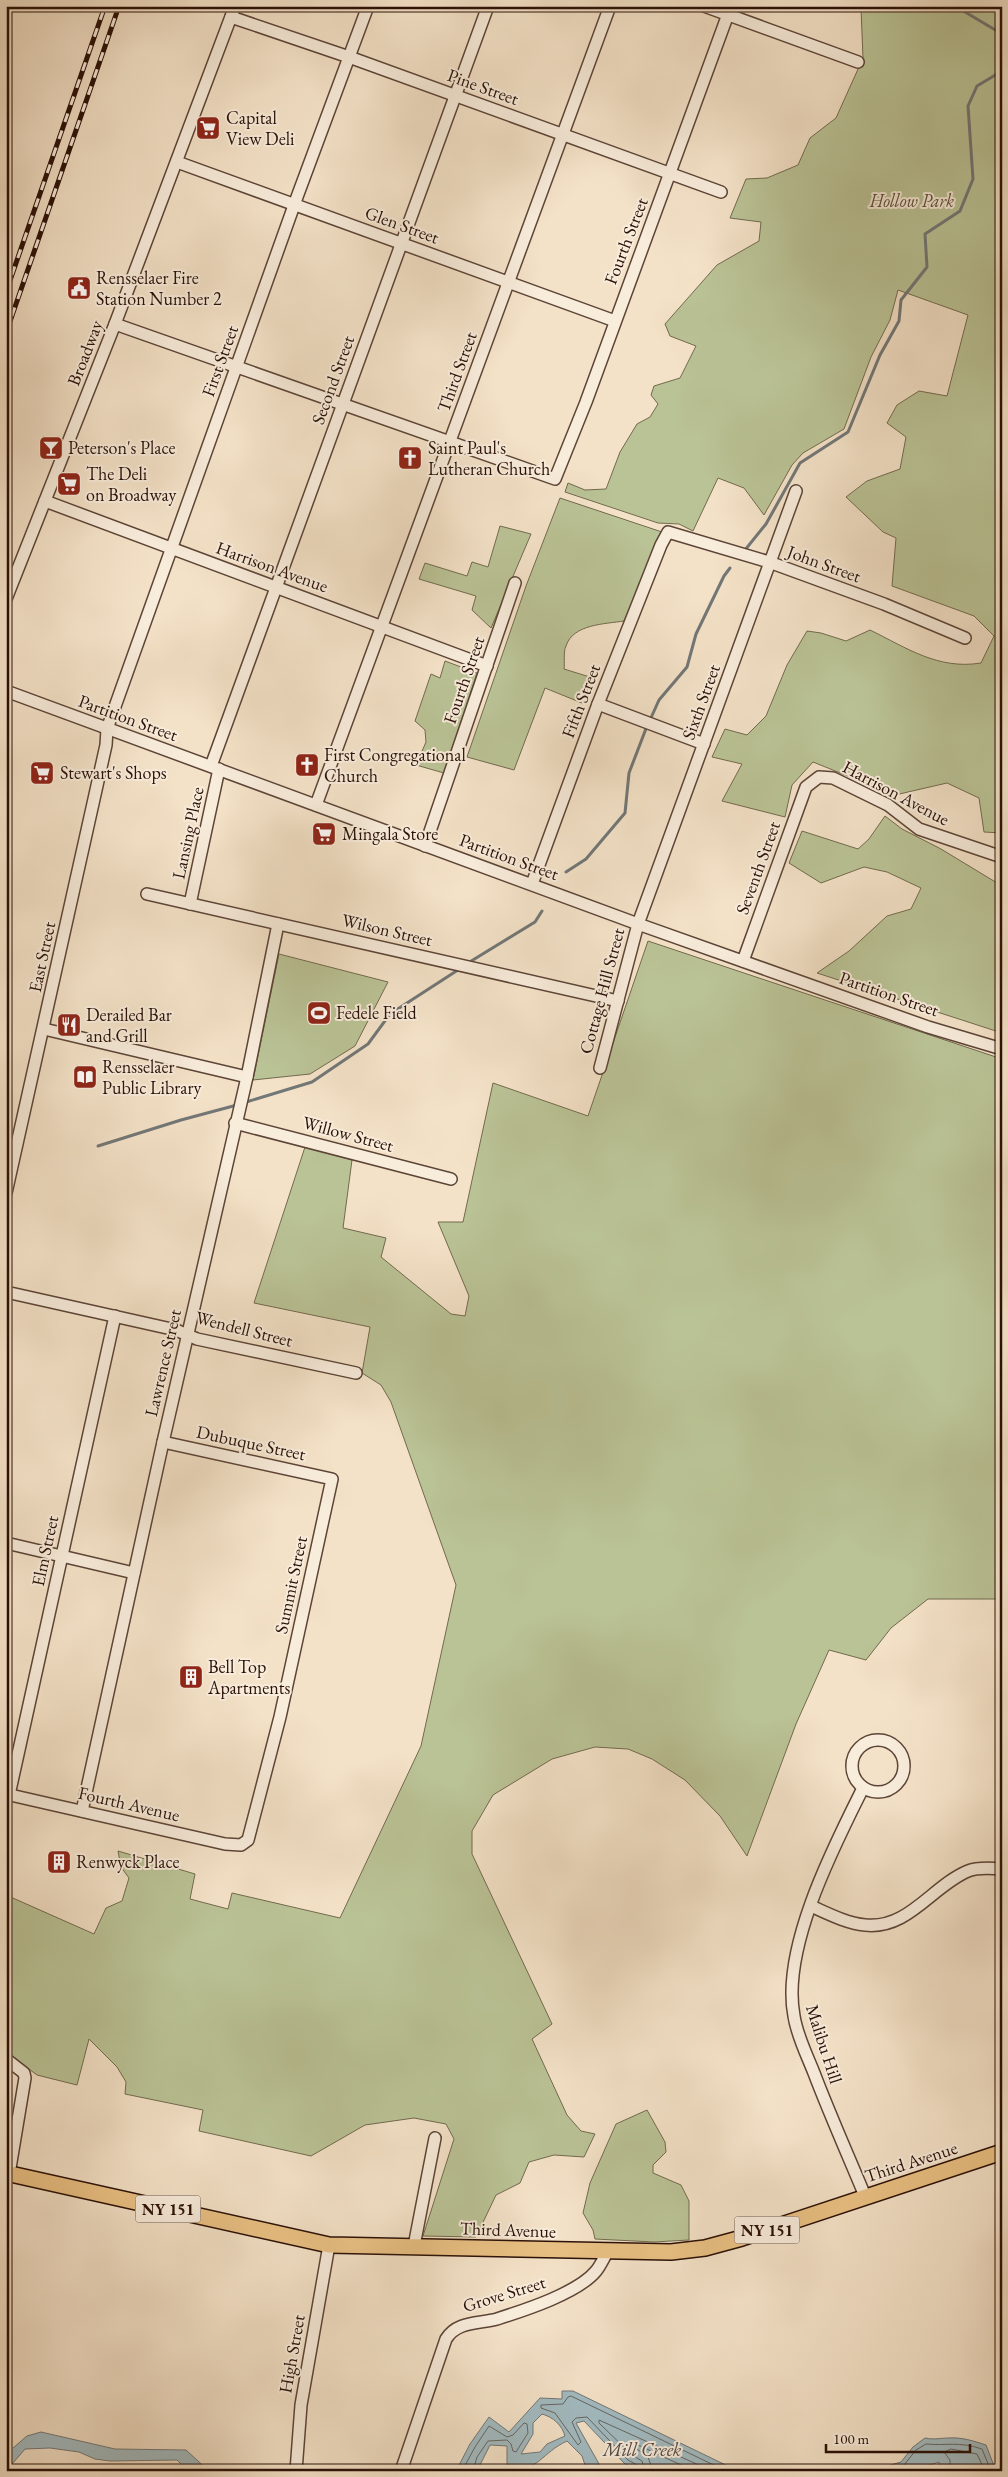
<svg xmlns="http://www.w3.org/2000/svg" width="1008" height="2477" viewBox="0 0 1008 2477" font-family="'EB Garamond',serif">
	<style>
		.green { fill: #bac396; stroke: #726a4e }
		.water { fill: #a2bbc1; stroke: #727777; fill-rule: evenodd }
		.lines { fill: none; stroke-linecap: round; stroke-linejoin: round }
		.shore { stroke: #666664; stroke-width: 1 }
		.stream { stroke: #727777; stroke-width: 3 }
		.minor-casing { stroke: #5c4437; stroke-width: 14 }
		.major-casing { stroke: #2a1007; stroke-width: 18 }
		.minor { stroke: #f8ecdb; stroke-width: 11 }
		.major { stroke: #eac184; stroke-width: 15 }
		.rail-casing { stroke: #2a1007; stroke-width: 5 }
		.rail { stroke: #f8ecdb; stroke-width: 3; stroke-dasharray: 9; stroke-linecap: butt }
		.labels { text-anchor: middle; stroke-width: 4; stroke-linejoin: round; paint-order: stroke }
		.shield { fill: #f8ecdb; stroke: #685247; stroke-width: 1 }
		.shield-label { font-size: 16px; font-weight: bold; fill: #2a1007 }
		.street-label { font-size: 18px; fill: #2a1007; stroke: #f8ecdb }
		.poi-label { font-size: 18px; fill: #2a1007; stroke: #f8ecdb; text-anchor: start }
		.park-label { font-size: 18px; font-style: italic; fill: #5c4f39; stroke: #f8ecdb }
		.water-label { font-size: 19px; font-style: italic; fill: #544c48; stroke: #f8ecdb }
	</style>
	<rect width="100%" height="100%" fill="#f4e2c8"/>
	<filter id="stains"><feTurbulence type="fractalNoise" baseFrequency=".004" numOctaves="4"/><feColorMatrix values="0 0 0 0 .2 0 0 0 0 .09 0 0 0 0 .02 0 0 0 .5 -.17"/></filter>
	<radialGradient id="worn" r=".72"><stop offset=".6" stop-color="#630" stop-opacity="0"/><stop offset="1" stop-color="#630" stop-opacity=".3"/></radialGradient>
	<g class="green">
		<path d="M856,6h146v827l-18,-1 -5,-34 -32,-15 -52,12 -82,-33 -21,23 -7,32 -63,-16 20,-37 -30,-7 13,-28 22,6 19,-19 21,-51 20,-34 14,2 25,8 24,-11c37,18 68,40 111,33l13,-27 -20,-20 -82,-30 4,-48 -13,-6 -37,-35 21,-16 33,-12 6,-32 -19,-14 10,-18 22,-14 28,5 21,-81 -70,-25 -8,30 -19,37 -27,72 -41,24 -11,12 -28,50 -20,-27 -26,-10 -25,53 -14,-7 -21,-1 -93,-31 3,-9 17,7 21,-1 14,-37 17,-28 13,-7 8,-13 -7,-9 3,-9 26,-8 16,-32 -26,-10 -5,-12 52,-59 42,-24 2,-19 -31,-4 16,-39 21,-1 31,-13 12,-27 26,-20 27,-60 -2,-50z"/>
		<path d="M560,498l102,34 -38,89c-19,3 -51,3 -58,25 -3,6 -1,16 -2,23l29,9 -11,25 -37,-15 -31,82 -47,-13 59,-171z"/>
		<path d="M500,526l31,8 -40,94 -19,-18 4,-14 -57,-17 6,-16 42,13 5,-14 16,5z"/>
		<path d="M445,661l32,12 -33,100 -28,-8 10,-23 -1,-12 -10,-9 16,-47 9,4z"/>
		<path d="M885,816l17,13 39,20 61,37v147l-185,-60 32,-22 38,-35 24,-7 10,-21 -34,-16 -23,-5 -43,16 -32,-20 13,-32 56,18 11,-10z"/>
		<path d="M648,941l354,118v540h-74l-37,29 -25,32 -37,-10 -33,74 -49,132 -27,-40 -35,-36 -33,-21 -24,-10 -33,-2 -43,12 -59,36 -21,36v23l80,170 -20,15 35,76 14,16 14,3 -11,23 -30,-2 -25,7 -9,21 -24,12 -20,42 -53,-1 31,-97 -8,-15 -32,-6 -49,7 -54,31 -112,-25 4,-21 -78,-16 1,-12 -9,-15 -28,-28 -12,46 -40,-10 -31,-23v-157l88,39 12,-26 16,-7 7,-23 -8,-11 -3,-16 77,23 -5,25 38,10 4,-16 108,25 81,-172 35,-161 -65,-183 -10,-17 -19,-12 8,-46 -116,-24 51,-156 47,13 -9,68 43,10 -5,19 70,57 14,2 4,-20 -31,-74h25l30,-139 95,33z"/>
		<path d="M279,954l109,28 -33,64 -45,28 -57,6z"/>
		<path d="M647,2110l18,32 1,10 -13,13v8l28,12 8,16v39l-35,2 -59,-3 -2,-9 -10,-17 7,-30 26,-59z"/>
	</g>
	<g class="water">
		<path d="M562,2391h11l165,80h-100l-13,-7 -41,-43 -8,2 27,48h-16l-5,-15 -15,-15c-26,12 -27,30 -60,30v-25l-17,-1 -13,26h-21l14,-27 19,-27 20,15 31,-34 22,1zM542,2414c11,3 20,11 23,22l-18,8 -7,8 -19,2 12,-20v-11z"/>
		<path d="M41,2432l74,17 71,1 23,21h-21l-11,-11 -67,1 -15,-2 -16,-7 -29,-4 -25,1 -19,22v-17l21,-18z"/>
		<path d="M925,2438c9,2 15,0 24,0 12,-1 25,3 37,7l10,26h-57v-9l-27,9h-42l31,-9 12,-15z"/>
	</g>
	<g class="lines">
		<g class="shore">
			<path d="M462,2471l13,-24 14,-21 18,11 6,-2 11,-12 3,1 1,9 -12,19 -3,-1 -2,-7 -4,-4 -19,1 -11,16 -4,14"/>
			<path d="M639,2471l-2,-6 -9,-5 -41,-43 -11,1 -4,4 9,20 -3,3 -23,-32 -14,-5v-3l22,-1 5,-7 3,-1 155,75"/>
			<path d="M645,2471l-3,-10 -10,-6 -33,-32v-3l113,51"/>
			<path d="M653,2471l-5,-14 -11,-8 1,-4 56,26"/>
			<path d="M888,2471l16,-6 12,-15 10,-6c22,2 32,-3 56,5l9,22"/>
			<path d="M950,2471v-11l-6,-8 7,-3 26,5 8,17"/>
		</g>
		<g class="stream">
			<path d="M955,6l42,25 5,15"/>
			<path d="M745,550l21,-26 34,-61 48,-31 32,-77 19,-34 2,-21 26,-33 -2,-33 35,-23 13,-32 -5,-73 9,-20 25,-15"/>
			<path d="M650,720l9,-20 28,-33 9,-33 28,-58 6,-8"/>
			<path d="M566,872l20,-13 39,-46 4,-40 18,-47"/>
			<path d="M468,963l67,-41 7,-11"/>
			<path d="M243,1103l69,-21 56,-38 22,-30 71,-46"/>
			<path d="M98,1146l83,-26 56,-15"/>
		</g>
		<defs>
			<g id="minor">
				<path d="M704,6l154,56"/>
				<path d="M231,17l118,40 372,135"/>
				<path d="M177,162l438,159"/>
				<path d="M115,324l440,155 31,-77 145,-396"/>
				<path d="M45,501l442,165"/>
				<path d="M6,599l109,-275 120,-318"/>
				<path d="M6,691l632,233 290,103 74,22"/>
				<path d="M598,704l106,40"/>
				<path d="M211,766l277,-760"/>
				<path d="M316,805l294,-799"/>
				<path d="M425,846l90,-263"/>
				<path d="M532,884l66,-180 63,-159 7,-13 101,30 115,42 81,34"/>
				<path d="M147,894l471,107"/>
				<path d="M190,904l29,-135"/>
				<path d="M743,961l63,-174 13,-10 14,1 55,27 31,24 83,28"/>
				<path d="M44,1029l203,48"/>
				<path d="M600,1068l38,-144 158,-433"/>
				<path d="M235,1123l216,56"/>
				<path d="M6,1193l90,-403 10,-45 1,-16 190,-532 71,-191"/>
				<path d="M6,1292l170,38 21,9 159,34"/>
				<path d="M6,1543l128,30"/>
				<circle cx="878" cy="1766" r="26"/>
				<path d="M863,1788c-30,60 -82,161 -69,228 3,20 13,39 20,57 16,42 34,82 51,123"/>
				<path d="M6,1794l219,50 16,1 7,-5 32,-123 52,-238 -169,-37"/>
				<path d="M9,1795l106,-479"/>
				<path d="M82,1811l81,-369 84,-365 31,-153"/>
				<path d="M811,1906c18,8 35,17 54,19 43,5 67,-39 103,-54 10,-4 23,-3 34,-2"/>
				<path d="M6,2059l18,14 1,5 -16,96"/>
				<path d="M414,2246l21,-108"/>
				<path d="M296,2471l5,-66 28,-160"/>
				<path d="M401,2471l45,-132c11,-18 32,-15 51,-20 28,-9 81,-26 99,-48 5,-6 8,-14 12,-20"/>
			</g>
			<path id="major" d="M6,2173l323,72 342,7 34,-4 37,-10 260,-86"/>
		</defs>
		<use href="#minor" class="minor-casing"/>
		<use href="#major" class="major-casing"/>
		<use href="#minor" class="minor"/>
		<use href="#major" class="major"/>
		<defs>
			<g id="rail">
				<path d="M6,292l99,-286"/>
				<path d="M6,333l113,-327"/>
			</g>
		</defs>
		<use href="#rail" class="rail-casing"/>
		<use href="#rail" class="rail"/>
	</g>
	<defs>
		<symbol id="supermarket-square" viewBox="-11 -11 22 22"><rect x="-9" y="-9" width="18" height="18" rx="4" fill="#8f2418" stroke="#f8ecdb"/><path d="M-6-5.5h2.5l.6 2H6L4.5 2H-2.5L-4.4-4H-6ZM-1.5 3.2a1.3 1.3 0 1 0 .1 0ZM3 3.2a1.3 1.3 0 1 0 .1 0Z" fill="#fff"/></symbol>
		<symbol id="civic-square" viewBox="-11 -11 22 22"><rect x="-9" y="-9" width="18" height="18" rx="4" fill="#8f2418" stroke="#f8ecdb"/><path d="M-.6-6.5H3V-4.5H.6V-3L4-1V1h2V6H-6V1h2V-1L-.6-3ZM-1.2 2.5V6h2.4V2.5Z" fill="#fff"/></symbol>
		<symbol id="bar-square" viewBox="-11 -11 22 22"><rect x="-9" y="-9" width="18" height="18" rx="4" fill="#8f2418" stroke="#f8ecdb"/><path d="M-6-5H6L.8 .8V4.5H3.5V6h-7V4.5H-.8V.8Z" fill="#fff"/></symbol>
		<symbol id="church-square" viewBox="-11 -11 22 22"><rect x="-9" y="-9" width="18" height="18" rx="4" fill="#8f2418" stroke="#f8ecdb"/><path d="M-1.2-6h2.4v3.5h3.3v2.4h-3.3V6h-2.4V-.1h-3.3v-2.4h3.3Z" fill="#fff"/></symbol>
		<symbol id="stadium-square" viewBox="-11 -11 22 22"><rect x="-9" y="-9" width="18" height="18" rx="4" fill="#8f2418" stroke="#f8ecdb"/><path d="M0-5a6.5 5 0 1 0 0 10a6.5 5 0 1 0 0-10ZM-3.5-1.8h7v3.6h-7Z" fill="#fff"/></symbol>
		<symbol id="restaurant-square" viewBox="-11 -11 22 22"><rect x="-9" y="-9" width="18" height="18" rx="4" fill="#8f2418" stroke="#f8ecdb"/><path d="M-5-6h1v4h1v-4h1v4h1v-4h1v5L-1.5 .5V6h-2V.5L-5-1ZM5-6V6H3V1.5H1.5Q1.5-4 5-6Z" fill="#fff"/></symbol>
		<symbol id="library-square" viewBox="-11 -11 22 22"><rect x="-9" y="-9" width="18" height="18" rx="4" fill="#8f2418" stroke="#f8ecdb"/><path d="M-6-4Q-3-5.5-.7-3.5V5Q-3 3-6 4ZM6-4Q3-5.5 .7-3.5V5Q3 3 6 4Z" fill="#fff"/></symbol>
		<symbol id="building-square" viewBox="-11 -11 22 22"><rect x="-9" y="-9" width="18" height="18" rx="4" fill="#8f2418" stroke="#f8ecdb"/><path d="M-4-6H4V6H1V3H-1V6H-4ZM-2.5-4.3h1.7v1.8h-1.7ZM.8-4.3h1.7v1.8H.8ZM-2.5-1h1.7V.8h-1.7ZM.8-1h1.7V.8H.8Z" fill="#fff"/></symbol>
	</defs>
	<g fill-rule="evenodd">
		<use href="#supermarket-square" x="194" y="114" width="28" height="28"/>
		<use href="#civic-square" x="65" y="274" width="28" height="28"/>
		<use href="#bar-square" x="37" y="434" width="28" height="28"/>
		<use href="#church-square" x="396" y="444" width="28" height="28"/>
		<use href="#supermarket-square" x="55" y="470" width="28" height="28"/>
		<use href="#church-square" x="293" y="751" width="28" height="28"/>
		<use href="#supermarket-square" x="28" y="759" width="28" height="28"/>
		<use href="#supermarket-square" x="310" y="820" width="28" height="28"/>
		<use href="#stadium-square" x="305" y="999" width="28" height="28"/>
		<use href="#restaurant-square" x="55" y="1011" width="28" height="28"/>
		<use href="#library-square" x="71" y="1063" width="28" height="28"/>
		<use href="#building-square" x="177" y="1663" width="28" height="28"/>
		<use href="#building-square" x="45" y="1848" width="28" height="28"/>
	</g>
	<g class="labels">
		<g class="shield">
			<rect x="135.5" y="2195.5" width="65" height="27" rx="4"/>
			<rect x="734.5" y="2216.5" width="65" height="27" rx="4"/>
		</g>
		<g class="shield-label">
			<text x="168" y="2215">NY 151</text>
			<text x="767" y="2236">NY 151</text>
		</g>
		<g class="street-label">
			<text transform="translate(483 87) rotate(20)" y="6">Pine Street</text>
			<text transform="translate(402 225) rotate(20)" y="6">Glen Street</text>
			<text transform="translate(626 241) rotate(-69)" y="6">Fourth Street</text>
			<text transform="translate(85 353) rotate(-69)" y="6">Broadway</text>
			<text transform="translate(220 361) rotate(-70)" y="6">First Street</text>
			<text transform="translate(457 372) rotate(-70)" y="6">Third Street</text>
			<text transform="translate(333 380) rotate(-70)" y="6">Second Street</text>
			<text transform="translate(824 564) rotate(20)" y="6">John Street</text>
			<text transform="translate(272 567) rotate(20)" y="6">Harrison Avenue</text>
			<text transform="translate(464 680) rotate(-71)" y="6">Fourth Street</text>
			<text transform="translate(581 701) rotate(-69)" y="6">Fifth Street</text>
			<text transform="translate(701 702) rotate(-70)" y="6">Sixth Street</text>
			<text transform="translate(128 718) rotate(20)" y="6">Partition Street</text>
			<text transform="translate(896 793) rotate(28)" y="6">Harrison Avenue</text>
			<text transform="translate(188 833) rotate(-78)" y="6">Lansing Place</text>
			<text transform="translate(509 857) rotate(20)" y="6">Partition Street</text>
			<text transform="translate(758 868) rotate(-70)" y="6">Seventh Street</text>
			<text transform="translate(387 930) rotate(13)" y="6">Wilson Street</text>
			<text transform="translate(42 957) rotate(-78)" y="6">East Street</text>
			<text transform="translate(602 991) rotate(-75)" y="6">Cottage Hill Street</text>
			<text transform="translate(889 994) rotate(19)" y="6">Partition Street</text>
			<text transform="translate(348 1134) rotate(15)" y="6">Willow Street</text>
			<text transform="translate(244 1329) rotate(14)" y="6">Wendell Street</text>
			<text transform="translate(163 1363) rotate(-77)" y="6">Lawrence Street</text>
			<text transform="translate(251 1443) rotate(12)" y="6">Dubuque Street</text>
			<text transform="translate(45 1551) rotate(-78)" y="6">Elm Street</text>
			<text transform="translate(291 1585) rotate(-78)" y="6">Summit Street</text>
			<text transform="translate(129 1804) rotate(13)" y="6">Fourth Avenue</text>
			<text transform="translate(824 2044) rotate(72)" y="6">Malibu Hill</text>
			<text transform="translate(911 2162) rotate(-18)" y="6">Third Avenue</text>
			<text transform="translate(508 2230) rotate(2)" y="6">Third Avenue</text>
			<text transform="translate(504 2294) rotate(-17)" y="6">Grove Street</text>
			<text transform="translate(292 2354) rotate(-80)" y="6">High Street</text>
		</g>
		<g class="poi-label">
			<text x="226" y="124">Capital<tspan x="226" dy="21">View Deli</tspan></text>
			<text x="96" y="284">Rensselaer Fire<tspan x="96" dy="21">Station Number 2</tspan></text>
			<text x="68" y="454">Peterson's Place</text>
			<text x="428" y="454">Saint Paul's<tspan x="428" dy="21">Lutheran Church</tspan></text>
			<text x="86" y="480">The Deli<tspan x="86" dy="21">on Broadway</tspan></text>
			<text x="324" y="761">First Congregational<tspan x="324" dy="21">Church</tspan></text>
			<text x="60" y="779">Stewart's Shops</text>
			<text x="342" y="840">Mingala Store</text>
			<text x="336" y="1019">Fedele Field</text>
			<text x="86" y="1021">Derailed Bar<tspan x="86" dy="21">and Grill</tspan></text>
			<text x="102" y="1073">Rensselaer<tspan x="102" dy="21">Public Library</tspan></text>
			<text x="208" y="1673">Bell Top<tspan x="208" dy="21">Apartments</tspan></text>
			<text x="76" y="1868">Renwyck Place</text>
		</g>
		<g class="park-label">
			<text x="912" y="207">Hollow Park</text>
		</g>
		<g class="water-label">
			<text x="642" y="2456">Mill Creek</text>
		</g>
	</g>
	<rect width="1008" height="2477" fill="none" stroke="#f4e2c8" stroke-width="25"/>
	<rect x="8" y="8" width="993" height="2462" fill="none" stroke="#2a1007" stroke-width="2.5"/>
	<rect x="12" y="12" width="983" height="2452" fill="none" stroke="#2a1007"/>
	<path d="M826 2444v8h144v-8" fill="none" stroke="#2a1007" stroke-width="2.5"/>
	<text x="833" y="2444" font-size="15" fill="#2a1007" stroke="#f8ecdb" stroke-width="4" paint-order="stroke">100 m</text>
	<rect width="100%" height="100%" filter="url(#stains)"/>
	<rect width="100%" height="100%" fill="url(#worn)"/>
</svg>
